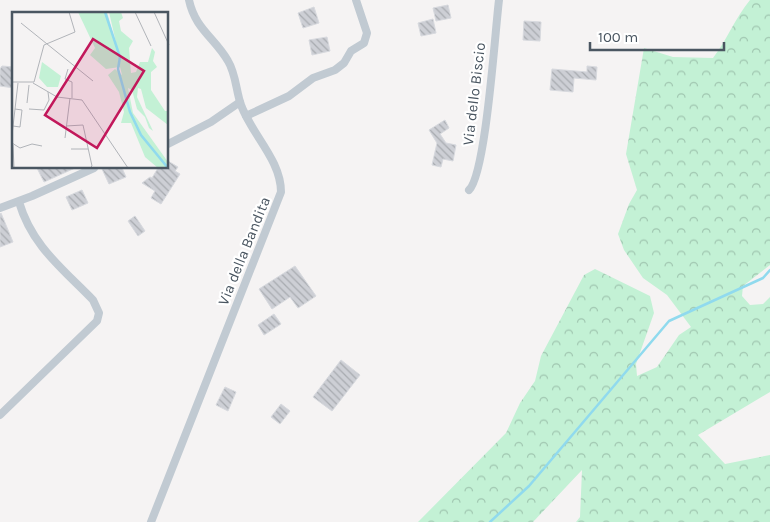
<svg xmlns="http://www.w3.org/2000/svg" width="770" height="522" viewBox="0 0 770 522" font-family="Karla,sans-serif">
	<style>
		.forest { fill: url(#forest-crowns) }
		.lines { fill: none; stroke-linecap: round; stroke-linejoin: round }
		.stream { stroke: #90daee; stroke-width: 2.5 }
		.building { fill: url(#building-back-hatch); stroke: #d7d9de }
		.street { stroke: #c1cad2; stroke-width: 8 }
		.labels { text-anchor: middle; stroke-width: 4.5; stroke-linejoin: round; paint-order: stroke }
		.street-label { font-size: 15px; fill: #4a5661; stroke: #fff }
		.inset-river { fill: none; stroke: #90daee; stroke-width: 2.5 }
		.inset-road { fill: none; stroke: #b1b4b9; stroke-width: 1 }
		.view { fill: #c2185b; fill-opacity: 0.15; stroke: #c2185b; stroke-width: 2.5 }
		.inset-edge { fill: none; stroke: #4a5661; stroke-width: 2.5 }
	</style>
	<defs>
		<pattern id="forest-crowns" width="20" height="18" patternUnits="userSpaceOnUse" patternTransform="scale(1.25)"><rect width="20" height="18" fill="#c3f1d5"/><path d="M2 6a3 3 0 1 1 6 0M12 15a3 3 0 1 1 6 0" fill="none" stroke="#a0c6b0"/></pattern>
		<pattern id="building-back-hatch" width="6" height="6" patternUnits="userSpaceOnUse" patternTransform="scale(1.25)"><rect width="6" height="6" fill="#cdcfd5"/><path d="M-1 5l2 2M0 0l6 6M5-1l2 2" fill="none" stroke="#a8abb0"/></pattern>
	</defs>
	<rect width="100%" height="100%" fill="#f5f3f3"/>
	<path class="forest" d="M750,0h20v265l-27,21 -1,10 8,9 13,-1 7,-7v95l-72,43 27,29 45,-9v67h-194l4,-5 2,-47 -49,52h-115l88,-89 14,-30 15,-22 6,-25 43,-81 11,-6 55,27 4,17 -18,51 1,12 20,-9 22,-32 12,-8 -24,-32 -24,-17 -19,-28 -6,-16 11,-30 8,-14 -11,-36 18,-106 29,9 40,1c14,-18 22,-40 37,-58z"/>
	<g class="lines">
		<path class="stream" d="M490,522l39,-36 140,-165 94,-43 7,-8"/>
	</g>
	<g class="building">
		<path d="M448,5l3,13 -15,3 -3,-13z"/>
		<path d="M314,7l5,16 -16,5 -5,-15z"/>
		<path d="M433,19l3,14 -15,3 -3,-13z"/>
		<path d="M524,21l17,1 -1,19 -17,-1z"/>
		<path d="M327,37l3,14 -18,4 -3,-15z"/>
		<path d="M2,66l12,1v21l-14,-2v-17z"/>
		<path d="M587,66l10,1 -1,13 -22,-2 -1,14 -23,-2 2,-21 35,3z"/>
		<path d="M445,120l4,8 -9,6 6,9 10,2 -3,16 -10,-2 -2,8 -9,-2 5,-22 -8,-13z"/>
		<path d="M168,161l10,6 -3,4 5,3 -19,30 -10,-6 4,-7 -13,-8 8,-6 2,1 6,-10h10z"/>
		<path d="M37,168h38l-31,14z"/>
		<path d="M107,168h15l4,9 -17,7 -7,-15z"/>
		<path d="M82,190l6,13 -16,7 -6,-13z"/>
		<path d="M1,213l12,29 -13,5v-33z"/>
		<path d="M135,216l10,15 -7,5 -10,-15z"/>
		<path d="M295,266l21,30 -18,12 -8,-11 -18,12 -13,-20z"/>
		<path d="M274,314l7,10 -17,11 -6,-10z"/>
		<path d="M341,360l19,15 -28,36 -19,-14z"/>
		<path d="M225,387l11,5 -8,19 -12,-6z"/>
		<path d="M281,404l9,7 -10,13 -9,-7z"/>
	</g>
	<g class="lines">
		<g class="street">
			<path d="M246,116l43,-20 24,-18 22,-8 9,-7 7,-12 13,-8 3,-10 -11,-33"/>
			<path d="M168,144l43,-22 29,-20"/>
			<path d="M469,190c17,-16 26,-159 30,-190"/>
			<path d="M0,208l32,-12 62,-28"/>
			<path d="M0,415l97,-94 2,-8 -6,-13c-31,-32 -61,-54 -74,-98"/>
			<path d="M151,522l130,-330c0,-32 -29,-57 -40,-87 -5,-14 -5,-31 -13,-44 -13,-23 -33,-32 -39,-61"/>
		</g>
	</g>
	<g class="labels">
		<g class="street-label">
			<text transform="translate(474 94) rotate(-83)" y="5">Via dello Biscio</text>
			<text transform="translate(244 251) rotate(-68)" y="5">Via della Bandita</text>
		</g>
	</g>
	<g transform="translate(12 12)">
		<rect width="156" height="156" fill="#f5f3f3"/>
		<path d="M66,0h29l13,48 -11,-48h12l2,6 -4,3 2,10 12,10 -4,7 2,25 5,-1 4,-10h8l4,-14 3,4 -2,9 4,6 -6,5v18l14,21h3v14l-22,-17 -5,-19 -3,-1 -1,9 16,34 -4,-3 -4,-11 -8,-8 -5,-19 -4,-2 5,25 35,49v6h-10l-13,-11 -14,-34h-10l3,-11 -5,-20 -11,-17 7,-6 7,6 -2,-8 -14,2 -16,-14 5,-7z" fill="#c3f1d5"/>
		<path d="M30,50l19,14 -3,11h-11l-8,-9z" fill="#c3f1d5"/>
		<path class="inset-river" d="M93,0l15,45 -2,12 12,43 11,23 27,33"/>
		<path class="inset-road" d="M123,0l16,34M142,0l15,33M9,11l72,58M56,57l-3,10 7,3v16M0,70h22l10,-37 31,-13 -6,-20M21,71l24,14 25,3 46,68M15,91l2,-18M17,97l15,1 5,-10 -1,-8M1,114l7,1 2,-17 -7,-1M54,114l17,-1 9,41 -2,2M0,123l6,-52M53,126l5,-40M0,131l8,5 12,-4 10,2M1,133l1,23M59,137h17"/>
		<path class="view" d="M81,27l51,32 -47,77 -52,-33z"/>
		<rect width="156" height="156" class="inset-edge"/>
	</g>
	<path d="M590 42v8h134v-8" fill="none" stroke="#4a5661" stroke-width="2.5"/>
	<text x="598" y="42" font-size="15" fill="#4a5661" stroke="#ffffff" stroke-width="4" paint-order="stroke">100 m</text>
</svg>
